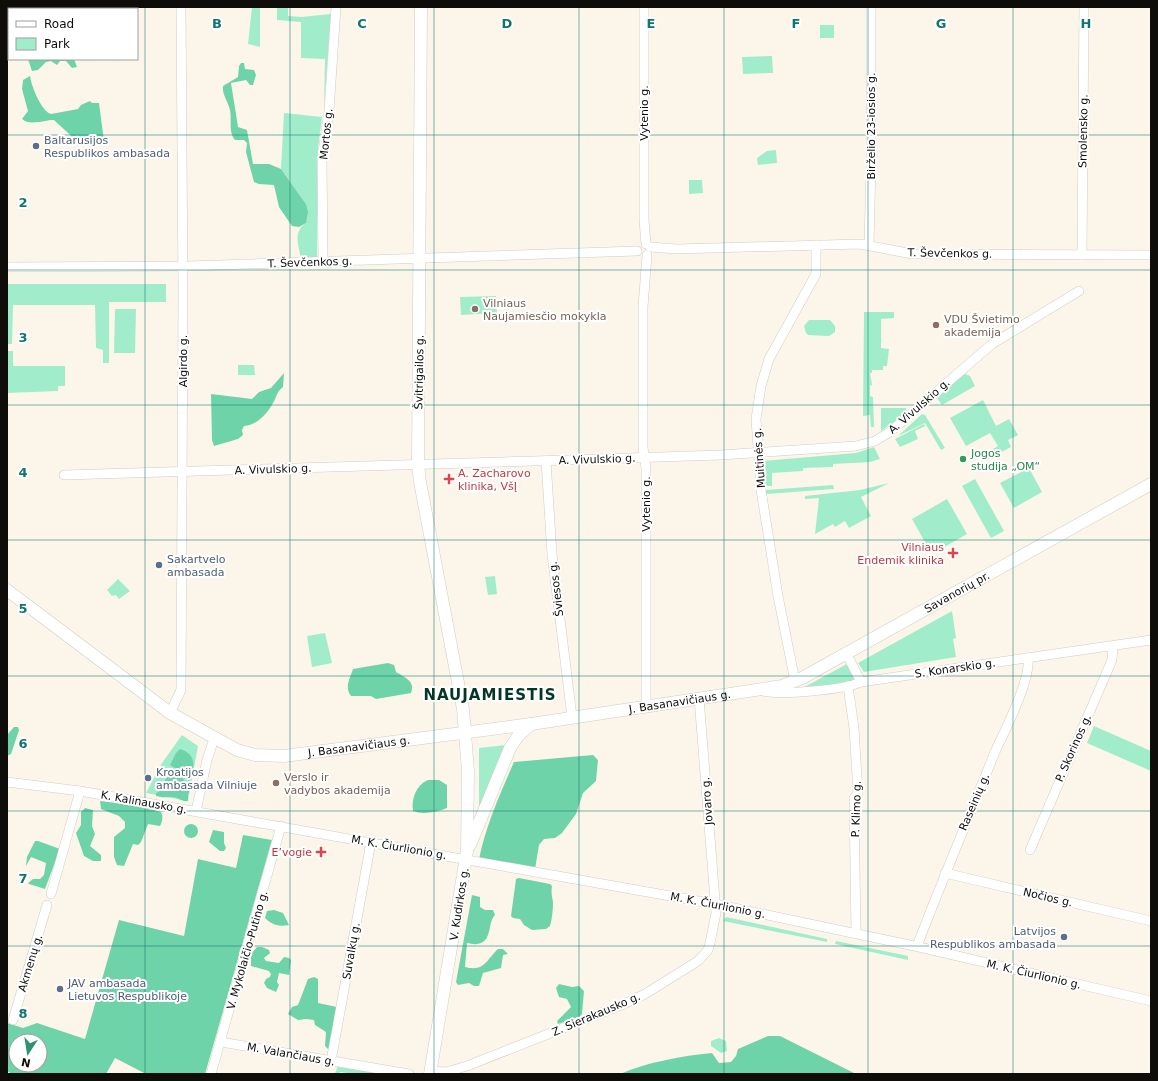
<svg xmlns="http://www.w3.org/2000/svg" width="1158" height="1081" viewBox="0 0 1158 1081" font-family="'DejaVu Sans',sans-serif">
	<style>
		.green { fill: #a1edcb }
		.forest { fill: #6fd3aa; fill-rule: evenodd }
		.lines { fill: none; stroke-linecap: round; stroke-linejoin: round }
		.minor-casing { stroke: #d2ccc1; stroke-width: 10 }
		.major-casing { stroke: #d2ccc1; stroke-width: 13 }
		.minor { stroke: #fff; stroke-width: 9 }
		.major { stroke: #fff; stroke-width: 12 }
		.grid { fill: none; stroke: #0f766e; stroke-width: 1; stroke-opacity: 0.55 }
		.service-dot { fill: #5c6f8a; stroke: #fff; stroke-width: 1.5 }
		.education-dot { fill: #8d6e63; stroke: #fff; stroke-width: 1.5 }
		.leisure-dot { fill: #2e9e5b; stroke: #fff; stroke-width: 1.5 }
		.health-dot { fill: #e0444e; stroke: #fff; stroke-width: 1.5 }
		.labels { text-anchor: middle; stroke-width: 4; stroke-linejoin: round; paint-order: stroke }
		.street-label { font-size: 11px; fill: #0f0d0a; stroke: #fff }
		.service-label { font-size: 11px; fill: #4e5e75; stroke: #fff; text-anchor: start }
		.education-label { font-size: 11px; fill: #785e54; stroke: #fff; text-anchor: start }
		.leisure-label { font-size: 11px; fill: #27864d; stroke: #fff; text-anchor: start }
		.health-label { font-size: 11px; fill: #be3a42; stroke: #fff; text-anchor: end }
		.district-label { font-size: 15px; font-weight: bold; letter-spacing: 1px; fill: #033625; stroke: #fff }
		.grid-label { font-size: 13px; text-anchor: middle; font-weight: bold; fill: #0f766e; stroke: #fff; stroke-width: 4; stroke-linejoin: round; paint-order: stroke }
	</style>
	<rect width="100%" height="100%" fill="#fcf6ea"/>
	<g class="green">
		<path d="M252,7h8v40l-12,-3z"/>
		<path d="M277,7h11v9l13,1 30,-3 -7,94 1,-49 -24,-1v-36l-24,-2z"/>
		<rect x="820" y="25" width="14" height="13"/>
		<path d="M772,56l1,17 -30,1 -1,-17z"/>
		<path d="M284,113l38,4 -4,31 -1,110h-16c-3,-14 -8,-26 5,-35v-19l-25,-35z"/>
		<path d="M776,150l1,13 -19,2 -1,-7 10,-7z"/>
		<path d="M689,180h13l1,13 -14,1z"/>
		<path d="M7,284h159v18h-57v61h-6v-13l-7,-2 -1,-43h-82l-1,39h-5z"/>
		<path d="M496,296l1,17 -36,2 -1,-18z"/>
		<path d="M115,309h21l-1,44h-21z"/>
		<path d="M864,312h30v6l-13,1v29l8,1 -2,17h-4v4h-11v3h-2l2,12 -2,1v10l3,1 1,30h-3l-1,-12 -7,1z"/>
		<path d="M809,320h21l5,6v6l-6,4 -21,-1 -2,-2 -2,-7z"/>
		<path d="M7,351h6v15h52v20h-7v5l-51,2z"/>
		<path d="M238,365h16l1,10h-17z"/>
		<path d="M963,373l7,3 5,10 -33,19 -5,-7z"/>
		<path d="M983,400l13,26 13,-7 9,16 -10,5 3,7 -25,13 -3,-5 15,-9 -8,-13 -24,13 -16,-28z"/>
		<path d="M881,408h25l1,5 -26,18z"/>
		<path d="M922,414l3,1 20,33 -4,2 -16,-27 -27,13z"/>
		<path d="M924,424l1,2 -10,5 3,8 -18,8 -5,-8z"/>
		<path d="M874,447l6,12 -10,3 -37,2v3l-30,1v3l-31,2v13h-6l-3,-25 93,-8z"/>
		<path d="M1029,468l13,24 -28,16 -14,-25z"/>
		<path d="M975,479l29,52 -13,7 -29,-52z"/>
		<path d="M889,483l-28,14 10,19 -22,12 -4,-7 -10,6 -2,-3 -18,10 4,-36 -14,1v-3l55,-6z"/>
		<path d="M833,485l1,4 -68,5v-4z"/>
		<path d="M947,499l20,35 -33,19 -2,-4 -2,2 -18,-32z"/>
		<path d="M495,576l2,18 -9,1 -3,-18z"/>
		<path d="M118,579l12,12 -11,8 -3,-4 -4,1 -5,-6z"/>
		<path d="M952,611l4,27 -3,1 3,18 -92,15 -6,-9z"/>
		<path d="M325,633l7,30 -20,4 -5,-31z"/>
		<path d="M847,664l8,15 -3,3 -53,8z"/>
		<path d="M1094,726l57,25v20l-64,-28z"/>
		<path d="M182,735l16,11 -10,55 -42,-8 16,-30z"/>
		<path d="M506,745l-27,67v-64z"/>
		<path d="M726,917l101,22v3l-104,-21z"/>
		<path d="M836,941l72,15v4l-73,-16z"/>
		<path d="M719,1038l7,3 1,10 -6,2 -10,-7v-5z"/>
		<path d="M338,1065l51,9h-35l-14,-2 -1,2h-4z"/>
	</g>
	<g class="forest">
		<path d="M28,59h46l3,8 -5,1 -6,-7h-6l-3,4 -6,-4 -5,1 -8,8 -6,1z"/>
		<path d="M241,63h3l1,6 9,1 2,5 -3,10h-3l-4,-5 -15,3 7,44 9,3 6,34h16l12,5 25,35 2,8 -2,11 -7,4 -7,-1 -13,-19 -5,-22 -15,-1 -5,-2 -8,-30 1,-9 -3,-3h-9c-7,-9 -3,-20 -5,-30 -2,-9 -8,-15 -7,-24l15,-9 1,-11z"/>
		<path d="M30,76c1,9 11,35 21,38l27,-5 3,-4 9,-4 2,2h7l5,38 -23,4 -27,-25c-9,0 -25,6 -32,-1l6,-8 -6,-22 1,-9z"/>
		<path d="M284,373l-1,14c-7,5 -6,10 -10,16 -6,11 -16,22 -29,23l-2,4 1,5 -5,4 -24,7 -2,-6 -1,-46 41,5 7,-7 12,-4z"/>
		<path d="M388,663l6,2 2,7c8,5 20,9 15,21l-35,6 -5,-3h-20c-7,-9 -1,-18 2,-27z"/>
		<path d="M14,727h4l1,3 -8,24 -4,2v-21z"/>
		<path d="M180,749c9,3 15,9 13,19l-10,6v5l8,9 -3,6v7c-7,1 -10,-4 -16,-4 -6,0 -9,1 -16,-1v-3l8,-4v-6l3,-6 9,-3 -1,-6 -5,-3 6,-12z"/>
		<path d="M593,755l5,5 -2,21 -13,12 -7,21 -14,19 -7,5 -11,1 -5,6 -4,24 -56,-10c7,-34 21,-65 35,-97z"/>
		<path d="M428,780h11l8,5v23c-10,4 -24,7 -34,3 -2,-12 3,-26 15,-31z"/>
		<path d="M100,801l40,5 21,6c2,5 2,8 -1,14l-12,-2 -7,18 -3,3 -5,-1 -9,22 -7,-1 -3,-8v-20l11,-9v-6l-6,-6 -18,-7z"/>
		<path d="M85,808l8,2 -1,16 3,8 -5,12 11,9v6h-8l-9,-5 -8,-23 5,-8v-13z"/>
		<circle cx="191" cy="831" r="7"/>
		<path d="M213,830l11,2v11l2,5 -2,3h-4l-11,-9z"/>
		<path d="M243,835l29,5 -67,234h-59l-31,-16 -9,16h-94l-5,-3v-48l16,5 14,-5 48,16 34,-119 65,16 14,-77 38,9zM16,1041h24v24h-24z"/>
		<path d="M35,841h3l22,8 -15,40 -16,-5 -1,-1 5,-4h7l4,-4 2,-12 -15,-6 -5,9 1,-9z"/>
		<path d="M519,878l31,6 2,2c-1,7 0,10 1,16 0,8 -1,17 -3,24l-4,3 -14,1 -8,-5 -4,-6 -7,-1 -2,-2 5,-37z"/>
		<path d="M472,895l8,2v10l5,3h8l2,5c-8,8 -2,27 -18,29 -3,1 -7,-1 -10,-1l-2,24c20,5 21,-7 33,-18h5l5,5 -5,1 -2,13 -18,5 -4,13h-5l-5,-3 -11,2 -2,-3z"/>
		<path d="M274,910l9,3 6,12c-10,2 -17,0 -24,-7l2,-7z"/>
		<path d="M257,947h5l7,3 1,3 -6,5 2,3 13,2 5,-6 5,1 2,2 -2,15 -10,-2 -2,9 2,3 -3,7 -9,-4 -3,-5 2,-4 4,-2 1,-3 -2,-3 -18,-5v-12z"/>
		<path d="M314,977l4,2v24l19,4 -8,43 -4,-4 1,-14 -11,-7 -1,-5 -8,-1 -8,1 -10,-6 4,-7 6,-2 10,-26z"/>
		<path d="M559,984l13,3 7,-1 5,5 -2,23 -3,3 -21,7 -1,-3 14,-14 -4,-8 -8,-2 -3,-9z"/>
		<path d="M768,1036h12l76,38h-236c28,-12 62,-18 92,-21l7,10 12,-1 5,-6 2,-7z"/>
	</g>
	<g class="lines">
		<defs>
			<g id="minor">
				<path d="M644,7v213l2,24"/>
				<path d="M869,245l2,-80v-158"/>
				<path d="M650,247l27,2 183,-5 52,10 239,1"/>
				<path d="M1082,255l2,-248"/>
				<path d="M323,262l-1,-103 7,-48 7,-104"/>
				<path d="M7,267l182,-1 448,-15"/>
				<path d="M546,461l6,93 20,163"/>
				<path d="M64,475l502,-15 155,-5 135,-9 19,-5 15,-9 102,-88 87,-53"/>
				<path d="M846,653l15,29"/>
				<path d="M795,681l-17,-85 -17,-106 -5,-71 5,-33 8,-27 47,-85v-29"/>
				<path d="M848,686l6,42 4,65 -4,5 2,135"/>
				<path d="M763,691c19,4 80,-1 98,-9l290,-42"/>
				<path d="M646,706v-238l-3,-20v-141l4,-52"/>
				<path d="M170,713l11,-23 2,-396 -2,-287"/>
				<path d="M7,782l73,9 635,113 204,43 232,54"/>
				<path d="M196,811l11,-51 7,-21"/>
				<path d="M1030,850l82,-190 1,-14"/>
				<path d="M945,873l206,48"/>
				<path d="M51,894l29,-103"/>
				<path d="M917,946c25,-65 52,-129 78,-194 10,-22 36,-72 33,-94"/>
				<path d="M13,1020l34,-115"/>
				<path d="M221,1042l188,32"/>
				<path d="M331,1061l40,-219"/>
				<path d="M430,1071l16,1 21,-6 157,-62 21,-10 53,-33 10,-11 2,-7 6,-30 -17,-215"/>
				<path d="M211,1074l70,-248"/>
			</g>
			<g id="major">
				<path d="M421,7l-3,457 2,18 43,227 5,62 -1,80 -37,223"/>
				<path d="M31,9l6,-2"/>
				<path d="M7,18l2,-1"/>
				<path id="s1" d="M7,590l163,123 67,37 18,5 29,1 247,-32 251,-38 20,-8 349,-194"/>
				<path d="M470,845l40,-97 8,-12 13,-12"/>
			</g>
		</defs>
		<use href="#minor" class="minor-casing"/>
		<use href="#major" class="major-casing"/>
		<use href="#minor" class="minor"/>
		<use href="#major" class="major"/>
	</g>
	<path class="grid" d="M145,7v1067M290,7v1067M434,7v1067M579,7v1067M724,7v1067M868,7v1067M1013,7v1067M7,135h1144M7,270h1144M7,405h1144M7,540h1144M7,676h1144M7,811h1144M7,946h1144"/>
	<g class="service-dot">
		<circle cx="36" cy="146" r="4"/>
		<circle cx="159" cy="565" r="4"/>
		<circle cx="148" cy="778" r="4"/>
		<circle cx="1064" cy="937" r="4"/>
		<circle cx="60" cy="989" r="4"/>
	</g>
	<g class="education-dot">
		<circle cx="475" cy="309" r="4"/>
		<circle cx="936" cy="325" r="4"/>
		<circle cx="276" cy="783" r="4"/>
	</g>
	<circle class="leisure-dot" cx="963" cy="459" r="4"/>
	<g class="health-dot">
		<path d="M447 473h4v4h4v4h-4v4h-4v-4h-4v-4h4z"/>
		<path d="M951 547h4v4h4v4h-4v4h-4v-4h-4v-4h4z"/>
		<path d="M319 846h4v4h4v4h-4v4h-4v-4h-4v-4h4z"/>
	</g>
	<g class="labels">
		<g class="street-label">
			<text transform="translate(644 113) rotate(-90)" y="4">Vytenio g.</text>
			<text transform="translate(871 126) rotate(-90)" y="4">Birželio 23-iosios g.</text>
			<text transform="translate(1083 131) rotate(-89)" y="4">Smolensko g.</text>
			<text transform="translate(326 134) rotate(-84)" y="4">Mortos g.</text>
			<text transform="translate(950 253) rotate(1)" y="4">T. Ševčenkos g.</text>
			<text transform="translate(310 262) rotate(-2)" y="4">T. Ševčenkos g.</text>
			<text transform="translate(183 361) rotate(-90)" y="4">Algirdo g.</text>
			<text transform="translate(419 372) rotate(-89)" y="4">Švitrigailos g.</text>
			<text transform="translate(919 406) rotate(-41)" y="4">A. Vivulskio g.</text>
			<text transform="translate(759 458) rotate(-94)" y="4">Muitinės g.</text>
			<text transform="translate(597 459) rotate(-2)" y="4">A. Vivulskio g.</text>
			<text transform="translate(273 469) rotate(-2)" y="4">A. Vivulskio g.</text>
			<text transform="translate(646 504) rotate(-90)" y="4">Vytenio g.</text>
			<text transform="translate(556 589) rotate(-97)" y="4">Šviesos g.</text>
			<text dy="4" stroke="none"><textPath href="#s1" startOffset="1030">Savanorių pr.</textPath></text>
			<text transform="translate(955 668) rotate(-8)" y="4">S. Konarskio g.</text>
			<text dy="4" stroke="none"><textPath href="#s1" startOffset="728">J. Basanavičiaus g.</textPath></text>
			<text dy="4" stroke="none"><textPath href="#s1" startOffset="404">J. Basanavičiaus g.</textPath></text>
			<text transform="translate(1073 748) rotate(-66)" y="4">P. Skorinos g.</text>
			<text transform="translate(707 801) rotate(-94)" y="4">Jovaro g.</text>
			<text transform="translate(144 802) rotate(10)" y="4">K. Kalinausko g.</text>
			<text transform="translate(974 802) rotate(-67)" y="4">Raseinių g.</text>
			<text transform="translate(856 809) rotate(-88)" y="4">P. Klimo g.</text>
			<text transform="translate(399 847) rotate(10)" y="4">M. K. Čiurlionio g.</text>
			<text transform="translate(1048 897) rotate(13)" y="4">Nočios g.</text>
			<text transform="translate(459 904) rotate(-81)" y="4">V. Kudirkos g.</text>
			<text transform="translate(718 905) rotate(11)" y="4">M. K. Čiurlionio g.</text>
			<text transform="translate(247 950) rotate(-74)" y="4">V. Mykolaičio-Putino g.</text>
			<text transform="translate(351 951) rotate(-80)" y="4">Suvalkų g.</text>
			<text transform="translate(30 963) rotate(-73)" y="4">Akmenų g.</text>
			<text transform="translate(1034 974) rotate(13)" y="4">M. K. Čiurlionio g.</text>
			<text transform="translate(596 1014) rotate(-23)" y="4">Z. Sierakausko g.</text>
			<text transform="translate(291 1054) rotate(10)" y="4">M. Valančiaus g.</text>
		</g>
		<g class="service-label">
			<text x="44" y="144">Baltarusijos<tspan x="44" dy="13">Respublikos ambasada</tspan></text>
			<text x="167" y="563">Sakartvelo<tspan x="167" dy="13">ambasada</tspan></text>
			<text x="156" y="776">Kroatijos<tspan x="156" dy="13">ambasada Vilniuje</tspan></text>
			<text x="1056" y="935" text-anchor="end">Latvijos<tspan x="1056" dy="13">Respublikos ambasada</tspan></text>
			<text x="68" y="987">JAV ambasada<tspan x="68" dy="13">Lietuvos Respublikoje</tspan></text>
		</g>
		<g class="education-label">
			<text x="483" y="307">Vilniaus<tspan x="483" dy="13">Naujamiesčio mokykla</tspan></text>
			<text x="944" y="323">VDU Švietimo<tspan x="944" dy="13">akademija</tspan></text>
			<text x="284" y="781">Verslo ir<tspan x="284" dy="13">vadybos akademija</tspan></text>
		</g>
		<g class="leisure-label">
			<text x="971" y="457">Jogos<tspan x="971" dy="13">studija „OM“</tspan></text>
		</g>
		<g class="health-label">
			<text x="458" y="477" text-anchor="start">A. Zacharovo<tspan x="458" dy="13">klinika, VšĮ</tspan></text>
			<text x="944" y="551">Vilniaus<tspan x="944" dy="13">Endemik klinika</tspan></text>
			<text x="312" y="856">E’vogie</text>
		</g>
		<g class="district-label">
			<text x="490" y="700">NAUJAMIESTIS</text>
		</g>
	</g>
	<g class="grid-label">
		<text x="217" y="28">B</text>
		<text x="362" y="28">C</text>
		<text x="507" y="28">D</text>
		<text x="651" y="28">E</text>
		<text x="796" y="28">F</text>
		<text x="941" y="28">G</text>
		<text x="1086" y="28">H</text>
		<text x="23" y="207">2</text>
		<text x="23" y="342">3</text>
		<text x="23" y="477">4</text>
		<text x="23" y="613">5</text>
		<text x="23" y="748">6</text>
		<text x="23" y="883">7</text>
		<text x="23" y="1018">8</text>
	</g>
	<rect width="1158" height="1081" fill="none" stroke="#0f0d0a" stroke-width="16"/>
	<rect x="8" y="8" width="130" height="52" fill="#ffffff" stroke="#9f9e9d"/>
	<rect x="16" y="21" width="20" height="6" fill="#ffffff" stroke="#9f9e9d"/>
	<text x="44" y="28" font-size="12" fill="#0f0d0a">Road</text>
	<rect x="16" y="38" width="20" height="12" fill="#a1edcb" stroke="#9f9e9d"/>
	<text x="44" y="48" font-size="12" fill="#0f0d0a">Park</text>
	<g transform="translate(28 1053) rotate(192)"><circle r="19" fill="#ffffff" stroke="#9f9e9d"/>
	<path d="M0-3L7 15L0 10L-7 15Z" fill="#2d926d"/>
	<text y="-6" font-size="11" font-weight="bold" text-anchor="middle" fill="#0f0d0a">N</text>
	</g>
</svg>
